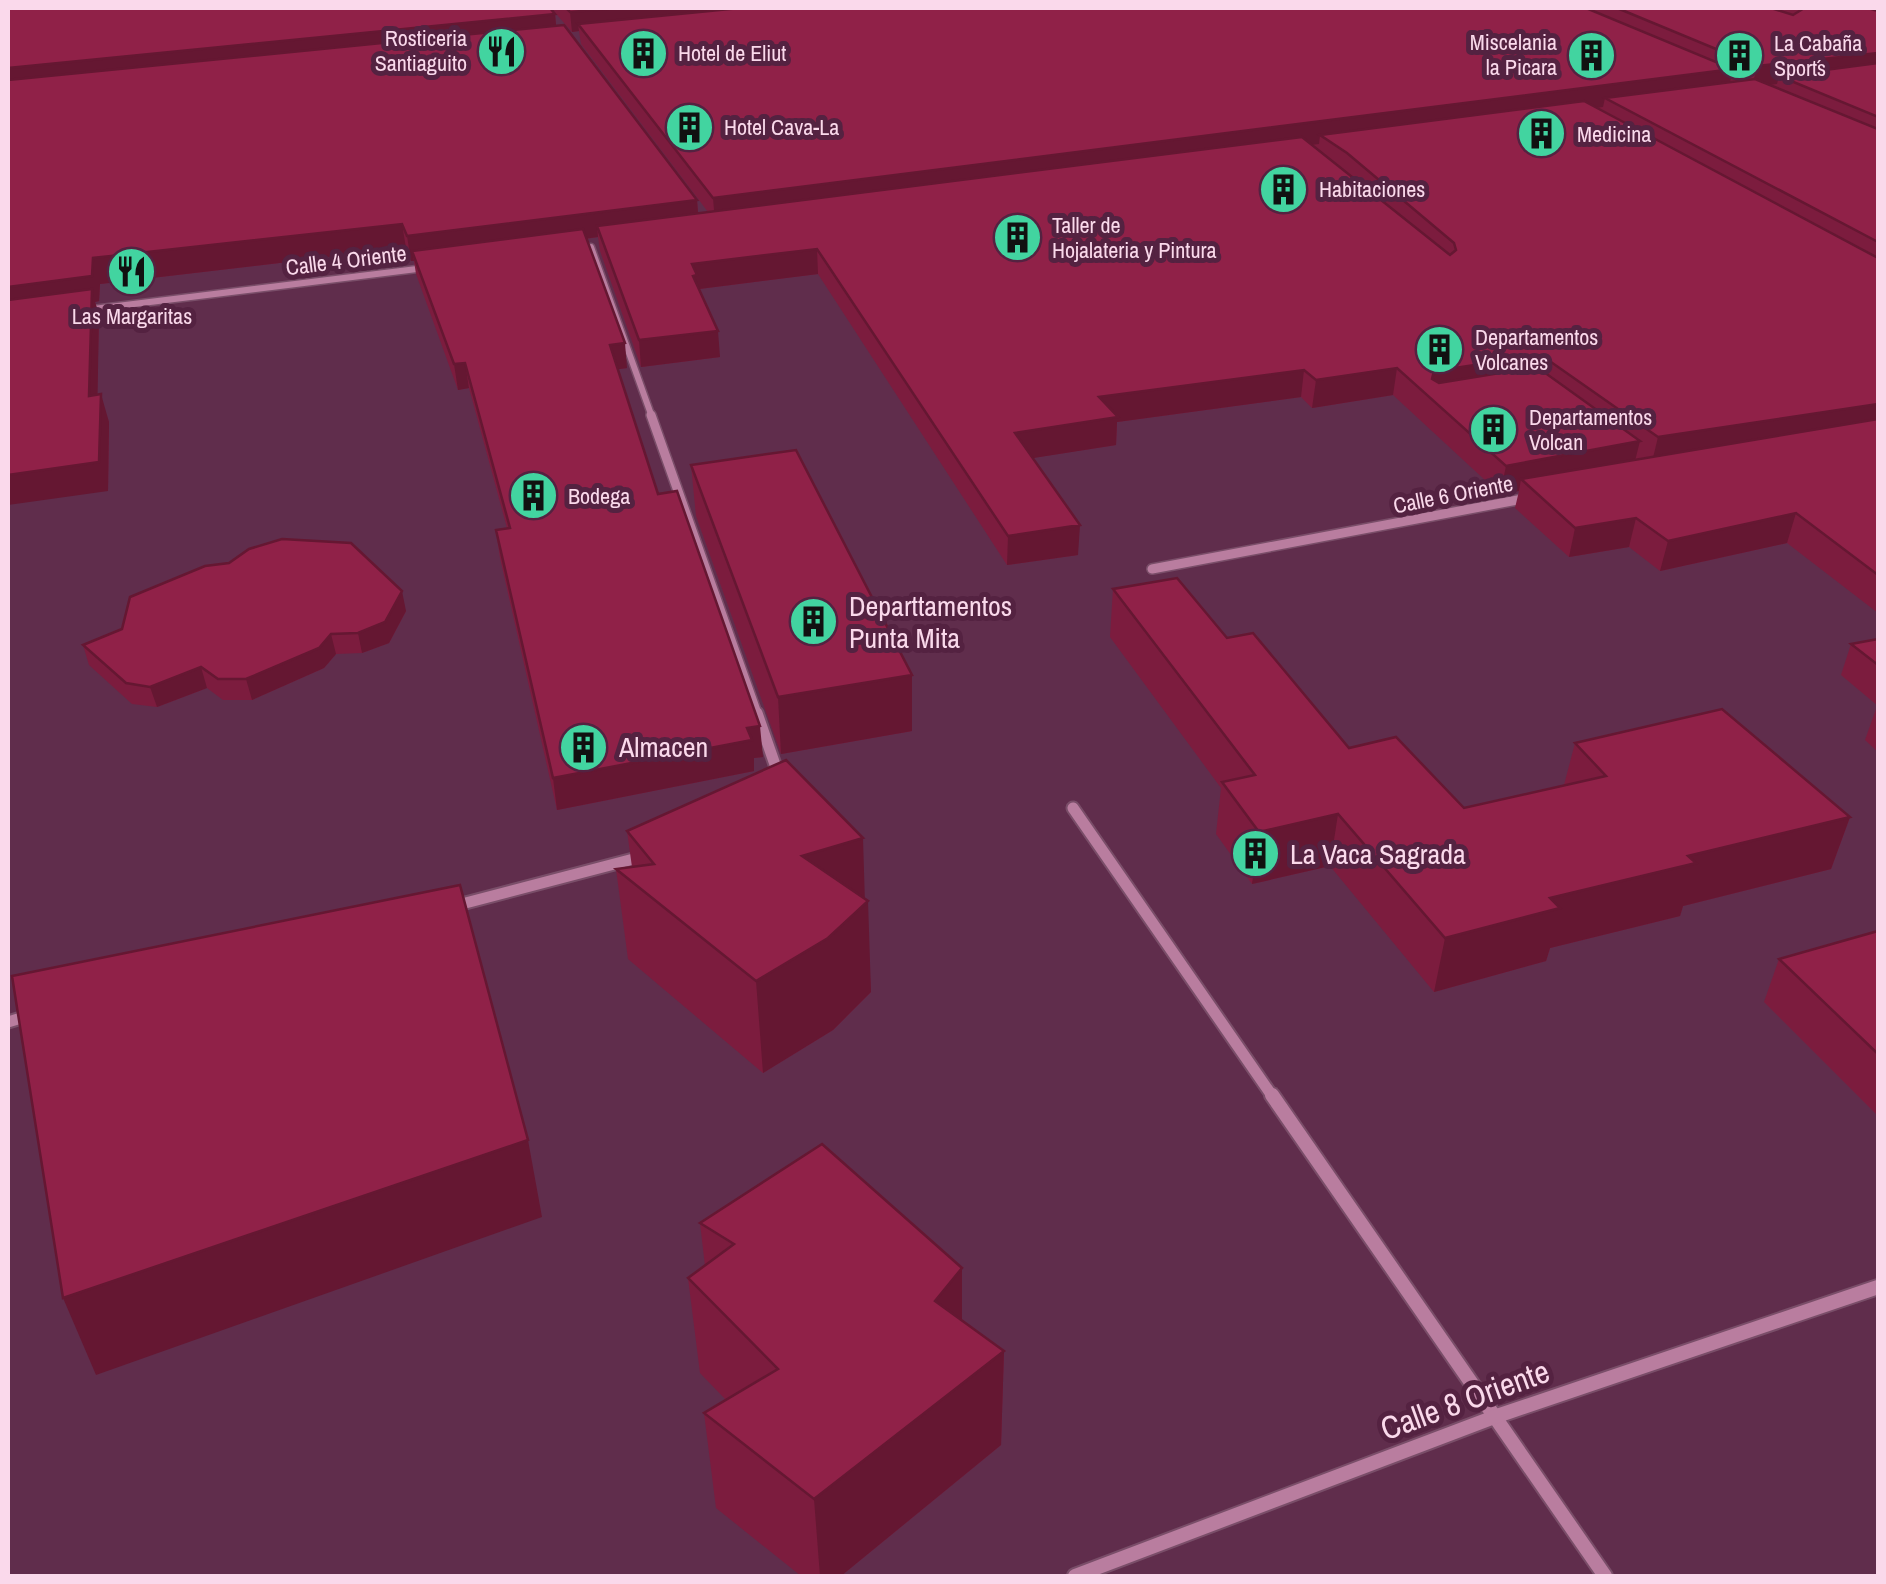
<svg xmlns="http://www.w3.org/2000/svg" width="1886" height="1584" viewBox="0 0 1886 1584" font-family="'Archivo Narrow',sans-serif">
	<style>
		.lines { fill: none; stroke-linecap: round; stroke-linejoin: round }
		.street-far3-casing { stroke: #7a4e69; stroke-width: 9 }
		.street-far2-casing { stroke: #7a4e69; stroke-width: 12 }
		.street-far1-casing { stroke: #7a4e69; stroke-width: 15 }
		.street-casing { stroke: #7a4e69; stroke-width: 18 }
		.street-far3 { stroke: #b97d9f; stroke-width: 6 }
		.street-far2 { stroke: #b97d9f; stroke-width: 9 }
		.street-far1 { stroke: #b97d9f; stroke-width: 11 }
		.street { stroke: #b97d9f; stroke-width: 14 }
		.wall { fill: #7c1c3e }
		.shaded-wall { fill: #651732 }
		.building { fill: #902148; stroke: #651732; stroke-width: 2.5 }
		.labels { text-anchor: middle; stroke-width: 10; stroke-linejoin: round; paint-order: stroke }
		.far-poi-label { font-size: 22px; fill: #fad9eb; stroke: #542241; text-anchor: start }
		.far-street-label { font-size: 22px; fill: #fad9eb; stroke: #542241 }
		.poi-label { font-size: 28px; fill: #fad9eb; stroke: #542241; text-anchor: start }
		.near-street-label { font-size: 32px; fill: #fad9eb; stroke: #542241 }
	</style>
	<rect width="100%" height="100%" fill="#602d4c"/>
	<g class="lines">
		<defs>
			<g id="street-far3">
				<path d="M591,247l61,170"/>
				<path d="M85,310l340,-42"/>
			</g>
			<g id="street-far2">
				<path d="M651,415l107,301"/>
				<path d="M1152,569l376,-71"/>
			</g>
			<g id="street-far1">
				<path d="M757,713l22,63"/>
				<path d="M1073,808l200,289"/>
				<path d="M454,906l187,-49"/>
				<path d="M8,1022l23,-7"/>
			</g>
			<g id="street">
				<path d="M1272,1095l333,481"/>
				<path d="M1075,1576l422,-160 381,-129"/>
			</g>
		</defs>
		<use href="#street-far3" class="street-far3-casing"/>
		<use href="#street-far2" class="street-far2-casing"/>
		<use href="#street-far1" class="street-far1-casing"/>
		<use href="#street" class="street-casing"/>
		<use href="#street-far3" class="street-far3"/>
		<use href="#street-far2" class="street-far2"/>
		<use href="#street-far1" class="street-far1"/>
		<use href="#street" class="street"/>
	</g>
	<g class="wall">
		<path d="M8,8l547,6 1,12 141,174 1,13 10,-1 -127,-168 -2,-13 -7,1 -21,-24h1327v605l-91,-70 -127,28 -31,-24 -60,10 -54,-49 4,-17 -19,3 -107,-99 -81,13 -11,-11 -184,25 -1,23 -84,13 46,97 -71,10 -189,-291 -119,15 21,68 -79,10 -41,-116 -2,-14 -12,2 41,129 -9,1 40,125 105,263 -9,1v13l-197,39 -57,-252 -4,-28 11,-2 -38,-140 -11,2 -42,-116 -2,-13h-3l-5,-13 -306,36 -1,17 -4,1 4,13 -2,80 12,27 -1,69z"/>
		<path d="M691,465l221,266 -131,23 -85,-238z"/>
		<path d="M1113,589l114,49 122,110 115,60 100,-23 11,-42 275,74 -19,52 -148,37 -3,10 -130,32 -4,13 -112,31 -104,-126 -78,18 -36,-50 5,-46 -111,-151z"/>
		<path d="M406,611l-17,32 -27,10 -26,1 -12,14 -72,32h-29l-16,-12 -50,19 -25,-3 -43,-39 -6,-20 39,-16z"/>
		<path d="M1878,639v67l-37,-31 10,-31z"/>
		<path d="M1878,708v44l-13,-12 11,-31z"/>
		<path d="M627,831l238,68 6,93 -38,38 -70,43 -135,-114 -12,-90 16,-2z"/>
		<path d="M1878,931v185l-114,-114 15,-43z"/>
		<path d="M700,1223l262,97 42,31 -3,94 -160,131h-40l-85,-68 -12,-95 22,-13 -26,-27 -12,-95 17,-12z"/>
	</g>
	<g class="shaded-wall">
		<path d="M619,8h204l-245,16 1,7 -7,1 -2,-20z"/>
		<path d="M555,14l2,20 -549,56v-22z"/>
		<path d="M1878,53v20l-99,3 -2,8 -25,3 5,-21z"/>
		<path d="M1733,69l-5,22 -123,7 -2,9 -272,35 -11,-7 -1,9 -604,78 -2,-24z"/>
		<path d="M697,200l2,24 -102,2 1,11 -182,24 -4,-10 2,10h-3l-4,-25z"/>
		<path d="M402,224l4,24 -306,36 -1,17 -4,1 4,13 -2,109 -89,-111v-26l85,-29z"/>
		<path d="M817,249l1,25 -119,15 -4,12 -3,-37z"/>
		<path d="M718,331l2,26 -79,10 -2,-27z"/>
		<path d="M625,343l2,25 -14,2 -3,-25z"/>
		<path d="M1541,355l-6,27 -105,17 2,-20 2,-8z"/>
		<path d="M465,363l4,25 -11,2 -4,-26z"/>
		<path d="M1397,368l-4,27 -81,13 4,-28z"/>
		<path d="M1304,370l-3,27 -184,25 -1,23 -102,16 1,-28 84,-36z"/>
		<path d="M101,394l8,28 -1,69 -100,14v-30z"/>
		<path d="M1878,404v26l-227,36 7,-29z"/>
		<path d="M1640,441l-7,28 -112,10 -2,12 -19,3 6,-28z"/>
		<path d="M1796,513l-9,30 -127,28 8,-30z"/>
		<path d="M1636,518l-7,29 -60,10 6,-29z"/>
		<path d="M1080,525l-2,30 -71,10 1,-29z"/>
		<path d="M402,591l4,20 -17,32 -27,10 -4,-20z"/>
		<path d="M331,634l5,20 -12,14 -72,32 -6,-21z"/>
		<path d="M201,667l6,21 -50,19 -7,-20z"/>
		<path d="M912,675v56l-131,23 -3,-57z"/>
		<path d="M760,726l3,31 -9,1v13l-197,39 -4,-32z"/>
		<path d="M1338,814l-8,52 -78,18 7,-52z"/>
		<path d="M1850,817l-19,52 -148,37 -3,10 -130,32 -4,13 -112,31 11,-54 105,-40 138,-42z"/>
		<path d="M863,838l2,66 3,-3 3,91 -38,38 -70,43 -7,-92 46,-125z"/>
		<path d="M528,1140l14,77 -446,158 -33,-77z"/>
		<path d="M962,1268v94l-27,-61z"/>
		<path d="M1004,1351l-3,94 -160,131h-21l-6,-77z"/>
	</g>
	<g class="building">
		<path d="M8,8h542l5,6 -547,54z"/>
		<path d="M566,8h53l-49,4z"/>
		<path d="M740,8h846l147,61 -1020,129 -135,-174z"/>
		<path d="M1617,8h154l22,7 8,-5 -2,-2h69l10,3v42l-121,13z"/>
		<path d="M564,25l133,175 -290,36 -5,-12 -309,34 -1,18 -84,11v-207z"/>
		<path d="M1878,63v54l-99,-41z"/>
		<path d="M1755,79l123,50v113l-273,-144z"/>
		<path d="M1584,101l294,157v146l-220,33 -117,-82 -107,16 -2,8 7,4 98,-16 103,74 -134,25 -109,-98 -81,12 -12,-10 -205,27 19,20 -103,16 65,92 -72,11 -191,-287 -125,15 5,11 -4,1 25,55 -79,9 -42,-114 705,-89 148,118 6,-5 -2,-7 -107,-90 -27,-18z"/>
		<path d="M583,229l42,114 -15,2 48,149 19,-3 83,235 -13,2 5,12 -199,38 -57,-248 14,-2 -45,-165 -11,1 -42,-113z"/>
		<path d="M92,289l-3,107 12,-2 -2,68 -91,13v-175z"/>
		<path d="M1878,419v156l-82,-62 -128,28 -32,-23 -61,10 -54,-49z"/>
		<path d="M796,450l116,225 -134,22 -87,-232z"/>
		<path d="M282,539l69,4 51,48 -17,31 -27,11 -27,1 -12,14 -73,31h-28l-17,-12 -51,20 -24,-4 -43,-38 39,-16 8,-32 75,-31 24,-3 20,-14z"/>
		<path d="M1177,578l50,60 26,-5 96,115 47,-11 68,71 142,-32 -31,-33 147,-34 128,108 -162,39 8,7 -146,35 10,10 -115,30 -107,-124 -79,18 -37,-50 33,-7 -142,-186z"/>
		<path d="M1878,639v26l-27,-21z"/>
		<path d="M786,760l77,78 -61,18 66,45 -40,37 -72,43 -140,-112 38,-5 -27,-33z"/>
		<path d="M460,885l68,255 -465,158 -51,-322z"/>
		<path d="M1878,931v123l-99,-95z"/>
		<path d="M822,1144l140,124 -27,33 69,50 -190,148 -110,-86 74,-44 -90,-91 46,-34 -34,-21z"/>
	</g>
	<defs>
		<symbol id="restaurant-disc" viewBox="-11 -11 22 22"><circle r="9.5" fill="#42d4a0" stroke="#542241"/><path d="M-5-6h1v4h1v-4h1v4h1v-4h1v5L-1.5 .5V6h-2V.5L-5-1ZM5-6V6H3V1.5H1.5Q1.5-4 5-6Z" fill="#111"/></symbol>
		<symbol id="building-disc" viewBox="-11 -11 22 22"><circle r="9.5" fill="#42d4a0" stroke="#542241"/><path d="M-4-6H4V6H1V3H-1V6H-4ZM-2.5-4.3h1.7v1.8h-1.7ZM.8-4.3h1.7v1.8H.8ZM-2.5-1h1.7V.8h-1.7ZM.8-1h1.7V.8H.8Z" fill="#111"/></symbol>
	</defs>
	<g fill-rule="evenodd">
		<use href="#restaurant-disc" x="474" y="24" width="55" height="55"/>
		<use href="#building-disc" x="616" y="26" width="55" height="55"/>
		<use href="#building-disc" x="1564" y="28" width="55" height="55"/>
		<use href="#building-disc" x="1712" y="28" width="55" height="55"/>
		<use href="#building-disc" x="662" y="100" width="55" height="55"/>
		<use href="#building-disc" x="1514" y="106" width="55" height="55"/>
		<use href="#building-disc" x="1256" y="162" width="55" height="55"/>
		<use href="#building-disc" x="990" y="210" width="55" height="55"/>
		<use href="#restaurant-disc" x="104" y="244" width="55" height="55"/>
		<use href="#building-disc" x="1412" y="322" width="55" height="55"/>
		<use href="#building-disc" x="1466" y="402" width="55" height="55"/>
		<use href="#building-disc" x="506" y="468" width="55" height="55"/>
		<use href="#building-disc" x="786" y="594" width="55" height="55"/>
		<use href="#building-disc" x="556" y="720" width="55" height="55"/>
		<use href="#building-disc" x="1228" y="826" width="55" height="55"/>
	</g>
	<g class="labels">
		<g class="far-poi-label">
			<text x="467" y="46" text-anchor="end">Rosticeria<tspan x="467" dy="25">Santiaguito</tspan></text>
			<text x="1557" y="50" text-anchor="end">Miscelania<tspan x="1557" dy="25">la Picara</tspan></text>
			<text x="1774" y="51">La Cabaña<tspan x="1774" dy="25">Sport´s</tspan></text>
			<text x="678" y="61">Hotel de Eliut</text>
			<text x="724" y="135">Hotel Cava-La</text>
			<text x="1577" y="142">Medicina</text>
			<text x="1319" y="197">Habitaciones</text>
			<text x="1052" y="233">Taller de<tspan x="1052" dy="25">Hojalateria y Pintura</tspan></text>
			<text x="132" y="324" text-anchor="middle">Las Margaritas</text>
			<text x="1475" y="345">Departamentos<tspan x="1475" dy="25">Volcanes</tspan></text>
			<text x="1529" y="425">Departamentos<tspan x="1529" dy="25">Volcan</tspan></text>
			<text x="568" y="504">Bodega</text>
		</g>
		<g class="far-street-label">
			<text transform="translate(346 260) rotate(-7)" y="8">Calle 4 Oriente</text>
			<text transform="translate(1453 494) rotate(-11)" y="8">Calle 6 Oriente</text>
		</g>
		<g class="poi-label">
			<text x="849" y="616">Departtamentos<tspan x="849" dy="32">Punta Mita</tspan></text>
			<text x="619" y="757">Almacen</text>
			<text x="1290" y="864">La Vaca Sagrada</text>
		</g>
		<g class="near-street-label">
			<text transform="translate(1465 1400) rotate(-20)" y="11">Calle 8 Oriente</text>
		</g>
	</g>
	<rect width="1886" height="1584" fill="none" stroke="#fad9eb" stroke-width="20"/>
</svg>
